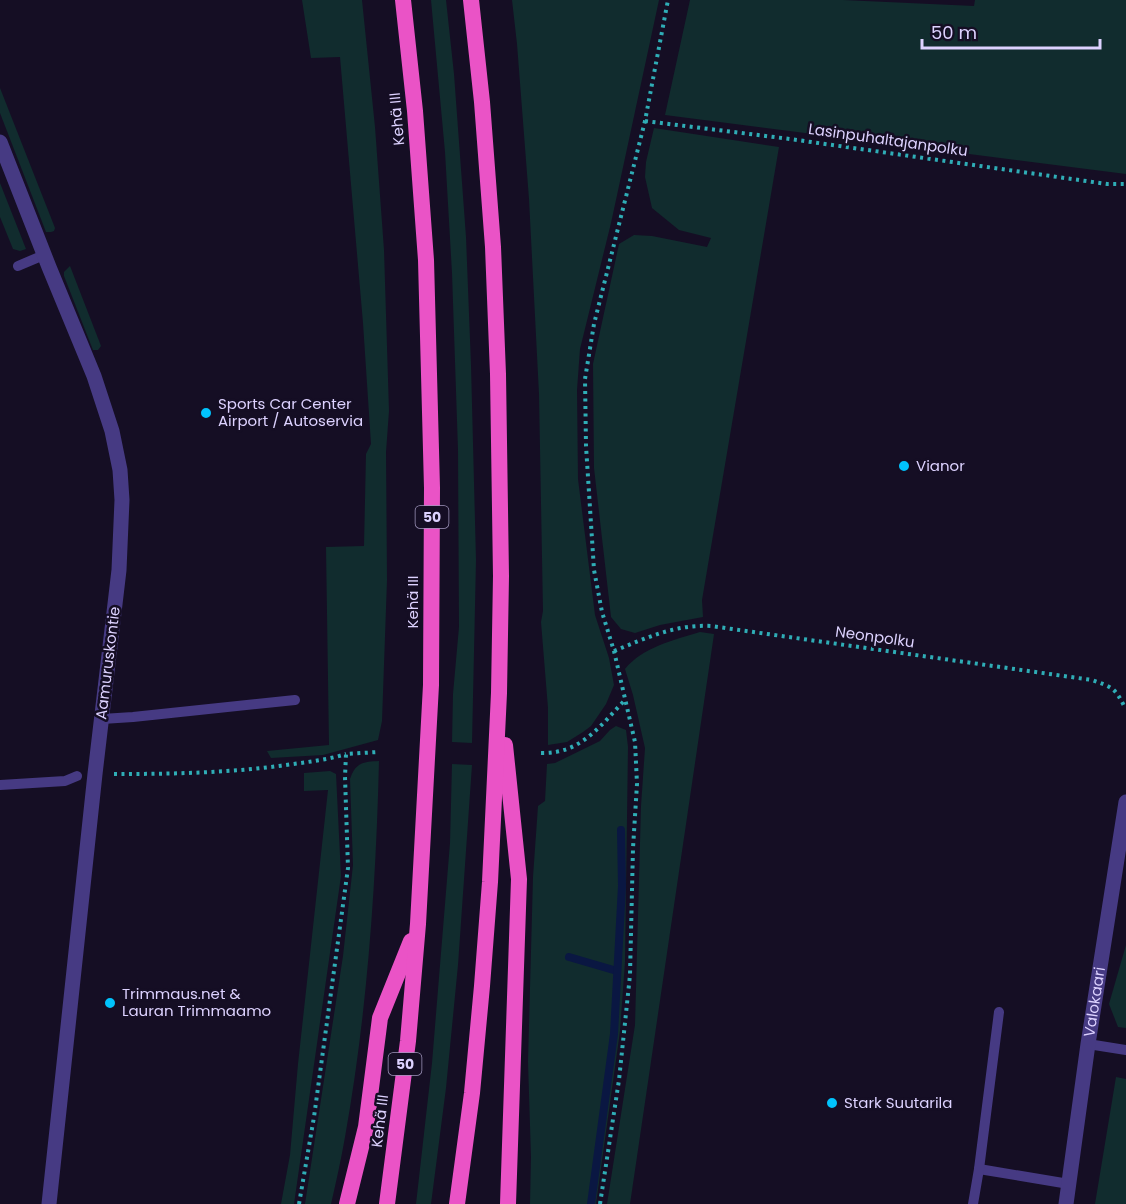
<svg xmlns="http://www.w3.org/2000/svg" width="1126" height="1204" viewBox="0 0 1126 1204" font-family="Poppins,sans-serif">
	<style>
		.green { fill: #112c2e }
		.lines { fill: none; stroke-linecap: round; stroke-linejoin: round }
		.stream { stroke: #0a1742; stroke-width: 8 }
		.path { stroke: #2fadb6; stroke-width: 4; stroke-dasharray: 3 4.5; stroke-linecap: butt }
		.service { stroke: #463a83; stroke-width: 10 }
		.minor { stroke: #463a83; stroke-width: 15 }
		.trunk { stroke: #ea53c6; stroke-width: 16 }
		.poi-dot { fill: #01c3fc; stroke: #150e24; stroke-width: 2 }
		.labels { text-anchor: middle; stroke-width: 5; stroke-linejoin: round; paint-order: stroke }
		.shield { fill: #150e24; stroke: #a197bd; stroke-width: 1.5 }
		.shield-label { font-size: 14px; font-weight: bold; fill: #ddd2ff }
		.street-label { font-size: 15px; fill: #ddd2ff; stroke: #150e24 }
		.poi-label { font-size: 15px; fill: #ddd2ff; stroke: #150e24; text-anchor: start }
	</style>
	<rect width="100%" height="100%" fill="#150e24"/>
	<g class="green">
		<path d="M302,0h60l13,127 9,123 5,161 -3,41 1,128 -5,141 -4,19 -55,15 -52,3 -4,-7 62,-6 -3,-198 38,-1 2,-92 5,-10 -8,-121 -23,-266 -29,1z"/>
		<path d="M431,0h15l8,74 12,163 5,128 5,195 -4,183 -20,-1 1,-48 6,-67 -1,-177 -6,-177 -7,-121z"/>
		<path d="M512,0h147l-48,223 -31,126 -3,41 1,89 17,136 14,43 5,27 -8,19 -15,22 -8,6 -16,10 -19,3v-37l-7,-86 2,-11 -4,-217 -10,-195 -12,-155z"/>
		<path d="M690,0h153l131,6 1,-6h151v174l-461,-59z"/>
		<path d="M0,88l55,140 -1,3 -3,1h-5l-46,-119z"/>
		<path d="M654,128l125,19 -77,453 1,17 -43,8 -25,8 -14,-4 -10,-12 -17,-149 -1,-104 26,-120 15,-9 18,1 55,11 4,-9 -32,-8 -27,-22 -7,-31 1,-15z"/>
		<path d="M0,183l26,66 -6,2 -7,-2 -13,-32z"/>
		<path d="M70,266l31,80 -3,4h-5l-29,-74v-4z"/>
		<path d="M700,632l14,2 -1,7 -83,563h-23l28,-179 6,-219 4,-58 -12,-53 -8,-26c18,-22 49,-29 75,-37z"/>
		<path d="M616,726l10,4 2,17 -3,215 -5,69 -24,173h-66l1,-47 -3,-95 5,-185 5,-71 7,-5 2,-37 8,-1 45,-22 10,-11z"/>
		<path d="M379,761c-3,126 -12,253 -34,376 -4,23 -9,45 -14,67h-26l38,-248 10,-91 -3,-86c6,-17 13,-17 29,-18z"/>
		<path d="M452,764l20,1 -14,200 -12,123 -15,116h-15l16,-141 18,-220z"/>
		<path d="M330,771l6,3 5,102 -47,328h-13l9,-49 8,-91 30,-274 -24,1v-18z"/>
		<path d="M1126,945v83l-8,-1 -9,-23z"/>
		<path d="M1116,1077l10,2v125h-31z"/>
	</g>
	<g class="lines">
		<g class="stream">
			<path d="M569,957l48,14"/>
			<path d="M591,1204l23,-170 8,-148 -1,-56"/>
		</g>
		<g class="path">
			<path d="M645,121l145,18 317,45h19"/>
			<path d="M614,651c32,-13 62,-27 97,-25l381,54c19,7 23,7 32,26"/>
			<path d="M541,753c40,1 59,-27 84,-53"/>
			<path d="M114,774c57,0 115,-1 172,-9 21,-3 41,-5 60,-11"/>
			<path d="M299,1204l15,-87 34,-249 -3,-91 1,-23 32,-2"/>
			<path d="M600,1204l19,-124 11,-105 3,-127 4,-64 -2,-42 -21,-91 -12,-39 -8,-42 -8,-124 -1,-67 9,-55 51,-203 23,-121"/>
		</g>
		<g class="service">
			<path d="M18,266l26,-11"/>
			<path d="M102,719l31,-2 162,-17"/>
			<path d="M0,785l65,-4 12,-5"/>
			<path d="M1088,1044l38,6"/>
			<path d="M979,1169l90,15"/>
			<path d="M973,1204l6,-35 20,-157"/>
		</g>
		<g class="minor">
			<path d="M0,142l49,125 45,109 18,55 8,39 2,30 -3,70 -24,204 -46,430"/>
			<path id="s1" d="M1066,1204l22,-160 38,-242"/>
		</g>
		<g class="trunk">
			<path d="M505,745l14,134 -11,325"/>
			<path d="M347,1204l19,-77 14,-109 31,-77"/>
			<path d="M387,1204l21,-163 10,-117 13,-239 1,-197 -6,-228 -11,-149 -12,-111"/>
			<path d="M457,1204l15,-111 10,-107 8,-104 9,-189 2,-117 -3,-202 -5,-127 -11,-145 -11,-102"/>
		</g>
	</g>
	<g class="poi-dot">
		<circle cx="206" cy="413" r="6"/>
		<circle cx="904" cy="466" r="6"/>
		<circle cx="110" cy="1003" r="6"/>
		<circle cx="832" cy="1103" r="6"/>
	</g>
	<g class="labels">
		<g class="shield">
			<rect x="415.5" y="506" width="33" height="22" rx="4.5"/>
			<rect x="388.5" y="1053" width="33" height="22" rx="4.5"/>
		</g>
		<g class="shield-label">
			<text x="432" y="522">50</text>
			<text x="405" y="1069">50</text>
		</g>
		<g class="street-label">
			<text transform="translate(397 119) rotate(-95)" y="5">Kehä III</text>
			<text transform="translate(888 140) rotate(8)" y="5">Lasinpuhaltajanpolku</text>
			<text transform="translate(413 602) rotate(-90)" y="5">Kehä III</text>
			<text transform="translate(875 637) rotate(8)" y="5">Neonpolku</text>
			<text transform="translate(108 663) rotate(-83)" y="5">Aamuruskontie</text>
			<text dy="5" stroke="none"><textPath href="#s1" startOffset="204">Valokaari</textPath></text>
			<text transform="translate(380 1121) rotate(-83)" y="5">Kehä III</text>
		</g>
		<g class="poi-label">
			<text x="218" y="409">Sports Car Center<tspan x="218" dy="17">Airport / Autoservia</tspan></text>
			<text x="916" y="471">Vianor</text>
			<text x="122" y="999">Trimmaus.net &amp;<tspan x="122" dy="17">Lauran Trimmaamo</tspan></text>
			<text x="844" y="1108">Stark Suutarila</text>
		</g>
	</g>
	<path d="M922 39v9h178v-9" fill="none" stroke="#ddd2ff" stroke-width="3"/>
	<text x="931" y="39" font-size="18" fill="#ddd2ff" stroke="#150e24" stroke-width="4.5" paint-order="stroke">50 m</text>
</svg>
